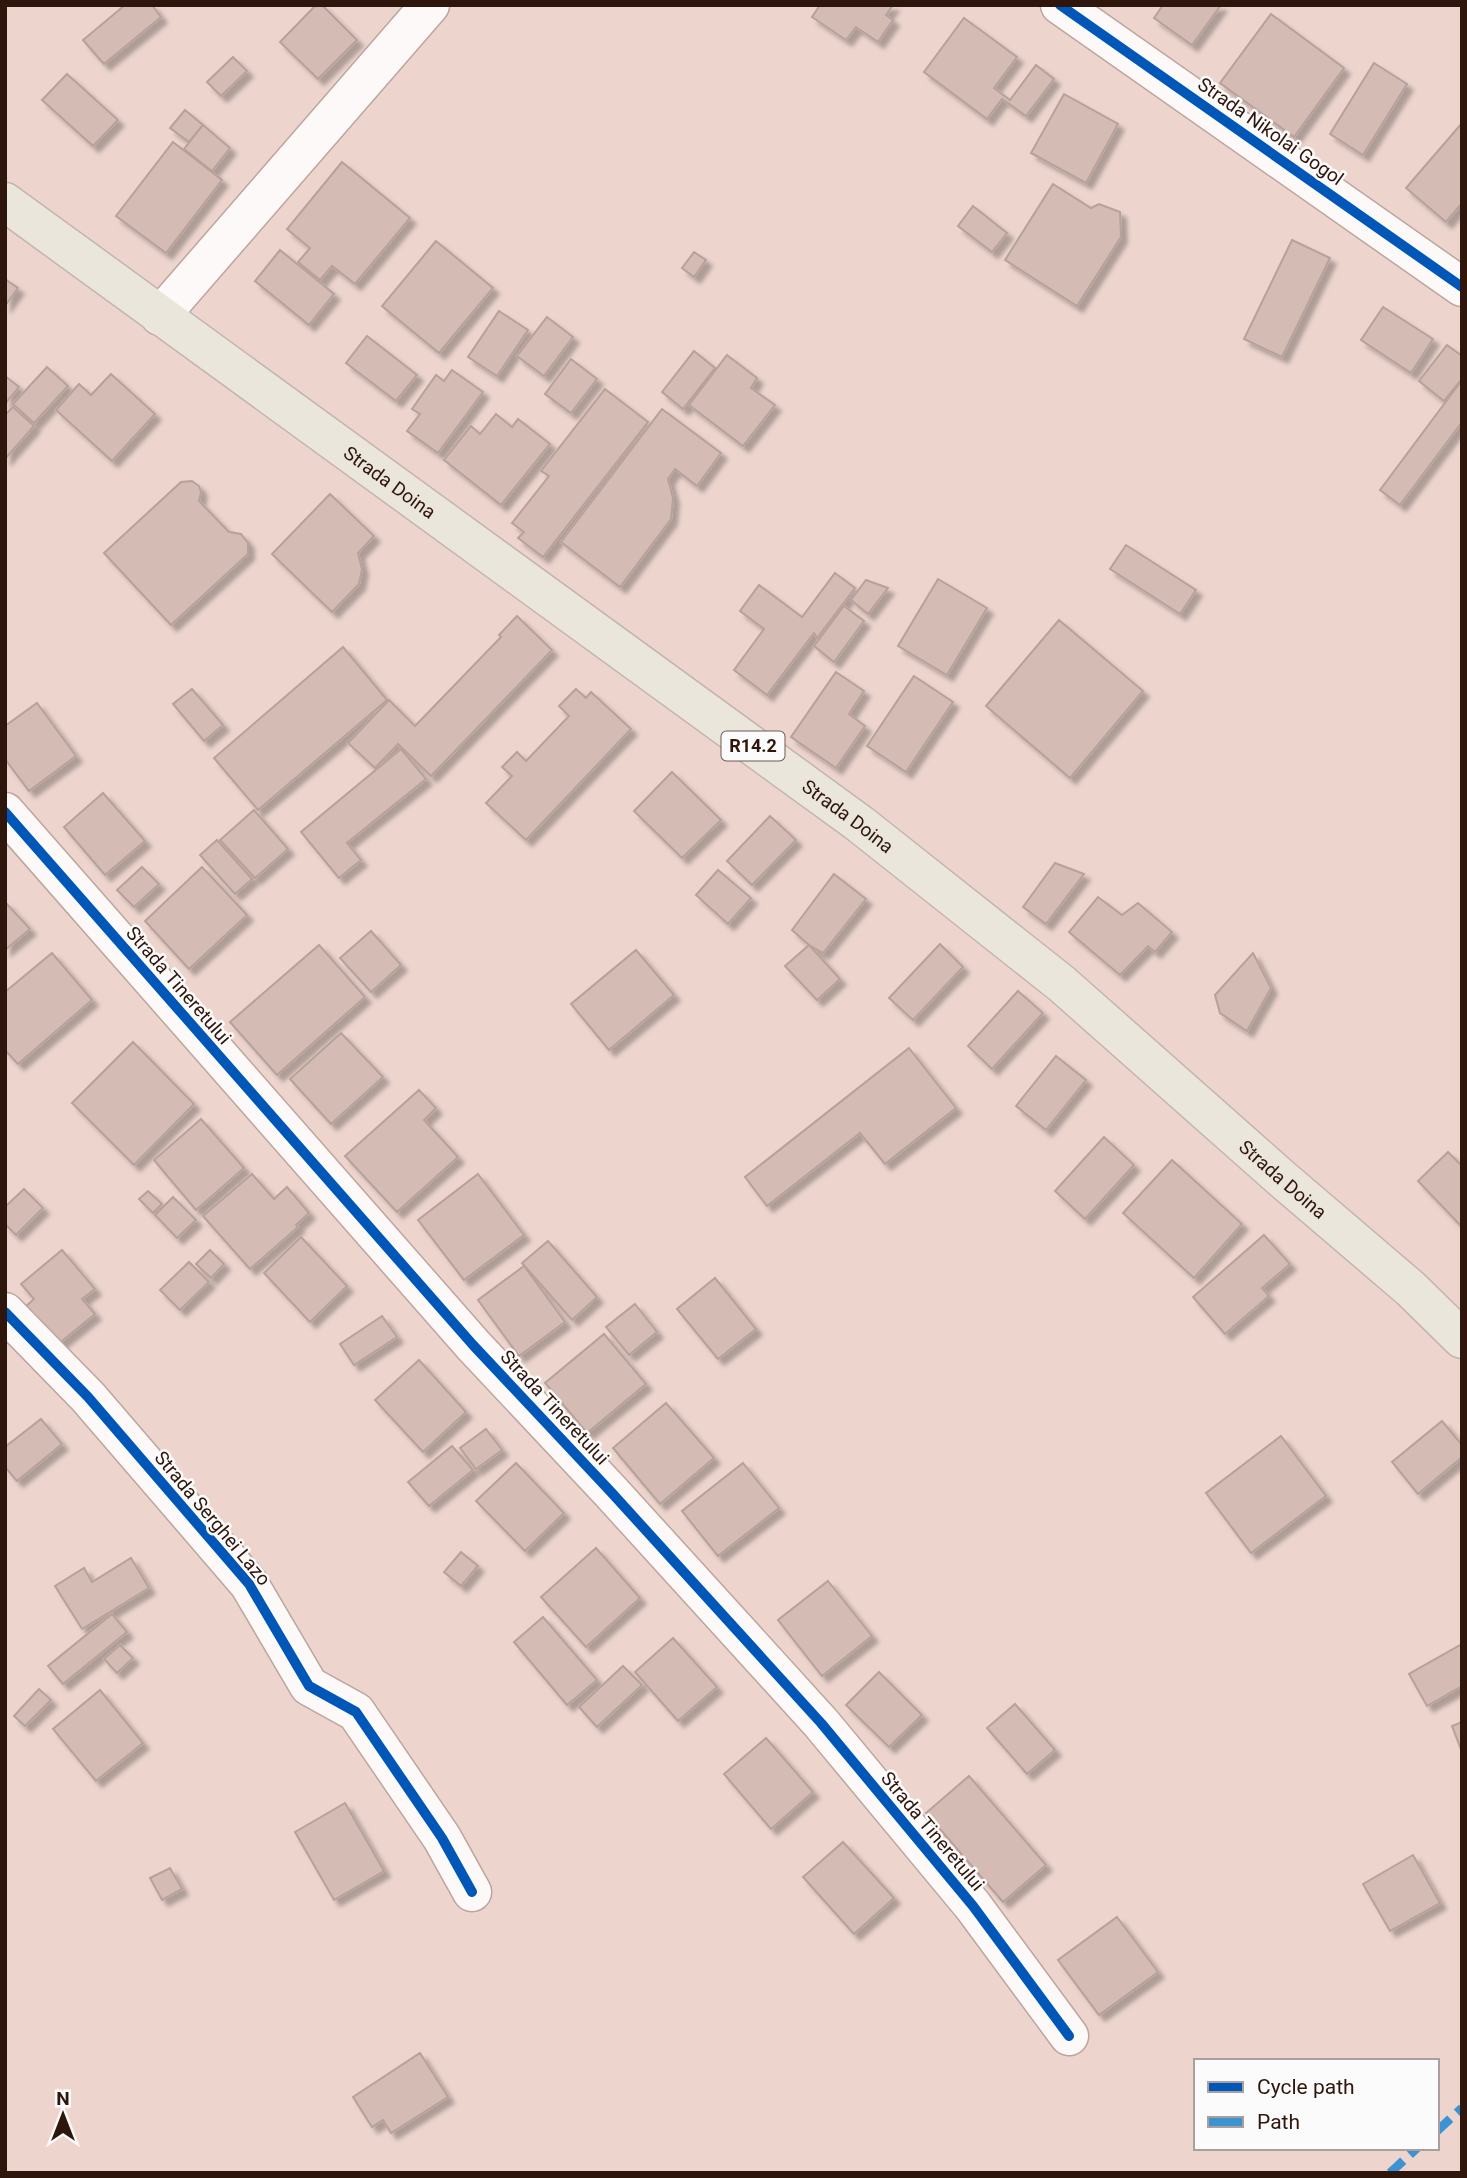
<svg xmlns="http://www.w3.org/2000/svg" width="1467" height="2178" viewBox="0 0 1467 2178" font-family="Roboto,sans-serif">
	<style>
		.building { fill: #d4bcb5; stroke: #b8a19a; stroke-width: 2; filter: url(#shadow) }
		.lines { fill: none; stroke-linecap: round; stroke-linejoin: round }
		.minor-casing { stroke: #bca59e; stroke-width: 41 }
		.major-casing { stroke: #c3b4b0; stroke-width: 41 }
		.minor { stroke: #fcf9f8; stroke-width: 38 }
		.major { stroke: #ebe6dc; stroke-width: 38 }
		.quiet { stroke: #3d93d2; stroke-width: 9; stroke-dasharray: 18 9; stroke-linecap: butt }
		.cycleway-casing { stroke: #fbfbfb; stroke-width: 15 }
		.cycleway { stroke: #0057b8; stroke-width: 10 }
		.labels { text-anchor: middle; stroke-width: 5; stroke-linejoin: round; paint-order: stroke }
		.shield { fill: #fbfbfb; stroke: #6c5b54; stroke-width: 2 }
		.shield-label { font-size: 18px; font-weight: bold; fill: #2f160d }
		.street-label { font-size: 19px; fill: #2f160d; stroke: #fbfbfb }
	</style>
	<defs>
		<filter id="shadow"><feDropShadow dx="6" dy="6" stdDeviation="2" flood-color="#0004"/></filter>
	</defs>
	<rect width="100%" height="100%" fill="#edd5ce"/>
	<g class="building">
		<path d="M125,5h27l9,12 -57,47 -21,-24z"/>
		<path d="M316,5h6l35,35 -39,39 -38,-37z"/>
		<path d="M820,5h73l-7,10 7,5 -15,22 -22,-15 -10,13 -34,-23z"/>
		<path d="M1163,5h58l-29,40 -38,-27z"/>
		<path d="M1271,14l73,54 -50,69 -74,-54z"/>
		<path d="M964,18l53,39 -23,31 16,12 26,-35 18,14 -28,37 -24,-17 -15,20 -63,-47z"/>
		<path d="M233,57l14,14 -26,25 -14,-14z"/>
		<path d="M1374,63l33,21 -44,71 -33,-21z"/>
		<path d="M67,74l51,46 -25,26 -51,-46z"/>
		<path d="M1064,94l54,30 -32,59 -55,-30z"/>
		<path d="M185,110l18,15 -14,17 -19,-14z"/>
		<path d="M1462,123v80l-16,19 -40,-34z"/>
		<path d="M203,125l27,23 -18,23 -28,-22z"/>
		<path d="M173,142l49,38 -56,73 -50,-37z"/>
		<path d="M342,162l68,56 -55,66 -23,-18 -12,14 -22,-18 12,-14 -23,-19z"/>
		<path d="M1053,184l38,24 8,-4 21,8 1,25 -44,69 -72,-46z"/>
		<path d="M973,206l34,27 -15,19 -34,-26z"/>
		<path d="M1292,240l38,18 -48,99 -38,-18z"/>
		<path d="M436,241l57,47 -54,65 -57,-47z"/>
		<path d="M280,250l54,44 -25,31 -54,-44z"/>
		<path d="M694,252l12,8 -12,17 -12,-9z"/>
		<path d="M5,279l13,9 -13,18z"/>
		<path d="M1383,307l50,32 -22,34 -50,-33z"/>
		<path d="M499,311l29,19 -31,46 -29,-19z"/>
		<path d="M547,317l26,20 -29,39 -27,-20z"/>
		<path d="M367,336l50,39 -21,26 -50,-38z"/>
		<path d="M1447,345l15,11v23l-18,22 -25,-20z"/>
		<path d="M694,351l21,17 -32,41 -21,-17z"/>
		<path d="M727,355l30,23 -6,10 24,17 -32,41 -54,-41z"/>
		<path d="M571,359l26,20 -26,34 -26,-19z"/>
		<path d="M47,367l21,19 -34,37 -21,-19z"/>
		<path d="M452,370l31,22 -45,61 -31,-22 13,-17 -8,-5 24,-34 8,6z"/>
		<path d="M111,374l44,40 -43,47 -56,-51 23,-26 12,11z"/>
		<path d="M5,376l14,11 -14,17z"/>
		<path d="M1462,380v42l-62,83 -20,-15z"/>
		<path d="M605,389l43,33 -105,135 -25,-19 6,-6 -12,-9 37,-47 -8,-5z"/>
		<path d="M13,407l21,19 -29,33v-44z"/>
		<path d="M662,409l59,44 -24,33 -22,-17 -7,10 5,19 -2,21 -51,68 -59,-45z"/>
		<path d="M496,414l16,13 6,-8 32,25 -49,61 -57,-45 27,-34 9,8z"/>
		<path d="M192,481l7,5 2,6 -2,9 30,31 12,2 7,9v11l-77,71 -67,-72 77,-71z"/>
		<path d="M330,494l44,42 -16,17 4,16 -3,15 -27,28 -60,-58z"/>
		<path d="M1126,545l70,45 -16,24 -70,-45z"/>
		<path d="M835,573l20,15 -38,50 -3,-5 -47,62 -33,-25 30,-41 -24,-18 19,-26 43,32z"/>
		<path d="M938,579l49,29 -40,67 -49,-29z"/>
		<path d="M866,580l22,8 -20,26 -17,-14z"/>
		<path d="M844,606l20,15 -30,41 -20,-16z"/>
		<path d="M517,616l35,34 -121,126 -33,-32 -23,24 -27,-25 41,-43 26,26 86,-89 -2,-2z"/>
		<path d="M1059,620l84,71 -73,87 -84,-72z"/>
		<path d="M343,647l44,53 -129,110 -44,-52z"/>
		<path d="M836,672l28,19 -15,23 16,12 -29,42 -45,-31z"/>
		<path d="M914,676l39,26 -47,70 -39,-26z"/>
		<path d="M192,689l31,36 -19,16 -31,-37z"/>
		<path d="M576,689l10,9 5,-6 40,37 -105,111 -40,-37 26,-27 -10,-9 15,-15 9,9 43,-45 -10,-10z"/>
		<path d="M37,703l39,53 -47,35 -24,-32v-33z"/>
		<path d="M401,749l25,30 -79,64 14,17 -22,18 -38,-46z"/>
		<path d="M672,772l49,48 -39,38 -48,-47z"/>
		<path d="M103,793l42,48 -40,34 -41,-48z"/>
		<path d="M254,810l34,39 -33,29 -35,-38z"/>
		<path d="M770,816l26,24 -44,45 -25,-24z"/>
		<path d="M217,840l35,39 -17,15 -35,-39z"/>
		<path d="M1055,863l29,11 -38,50 -23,-17z"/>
		<path d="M142,867l17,17 -25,23 -17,-17z"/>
		<path d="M202,867l45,48 -58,54 -44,-48z"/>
		<path d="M718,870l33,28 -23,26 -32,-29z"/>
		<path d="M834,874l32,25 -43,54 -14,-8 -17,-15z"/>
		<path d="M1098,897l24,18 16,-12 34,29 -17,20 -7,-6 -28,29 -51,-43z"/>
		<path d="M5,902l25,27 -25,21z"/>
		<path d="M371,931l30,34 -30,27 -31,-34z"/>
		<path d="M940,944l23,23 -50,53 -24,-22z"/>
		<path d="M319,945l46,52 -88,78 -47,-53z"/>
		<path d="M809,945l31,34 -23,21 -32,-34z"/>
		<path d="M636,950l38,45 -65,55 -38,-46z"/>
		<path d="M52,953l40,47 -74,64 -13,-14v-58z"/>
		<path d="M1253,953l18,35 -24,43 -27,-18 -5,-18z"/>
		<path d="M1018,991l25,22 -51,56 -24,-23z"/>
		<path d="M341,1033l42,44 -52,47 -41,-45z"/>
		<path d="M133,1042l61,62 -60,61 -62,-62z"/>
		<path d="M909,1048l47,60 -71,56 -25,-31 -93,73 -22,-29z"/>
		<path d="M1056,1056l30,24 -40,50 -30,-24z"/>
		<path d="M419,1090l17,18 -12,12 34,37 -61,55 -52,-56z"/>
		<path d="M201,1119l43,49 -48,42 -42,-50z"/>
		<path d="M1104,1137l30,28 -49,54 -30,-28z"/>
		<path d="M1448,1152l12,12 2,-2v65l-44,-46z"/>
		<path d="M1172,1160l70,64 -48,54 -71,-65z"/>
		<path d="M252,1174l22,25 13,-12 22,26 -13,12 2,2 -48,42 -47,-53z"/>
		<path d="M478,1174l46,61 -60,45 -46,-60z"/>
		<path d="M24,1189l19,19 -27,27 -11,-11v-17z"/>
		<path d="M148,1191l14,13 -9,9 -14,-14z"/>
		<path d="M173,1197l23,23 -19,18 -22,-23z"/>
		<path d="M1264,1235l26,29 -28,24 7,8 -44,38 -32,-37z"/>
		<path d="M301,1237l46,49 -37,36 -46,-49z"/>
		<path d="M548,1241l49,56 -25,23 -50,-57z"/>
		<path d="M62,1250l33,39 -13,10 13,15 -38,31 -32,-38 9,-8 -13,-15z"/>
		<path d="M210,1250l14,14 -13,14 -15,-14z"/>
		<path d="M189,1262l20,20 -29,28 -20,-20z"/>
		<path d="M524,1266l41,56 -46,34 -41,-56z"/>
		<path d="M715,1278l41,51 -38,30 -41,-50z"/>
		<path d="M635,1304l22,28 -28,23 -23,-28z"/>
		<path d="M382,1316l15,21 -43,28 -14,-21z"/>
		<path d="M604,1334l42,50 -59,49 -42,-50z"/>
		<path d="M419,1360l47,52 -43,40 -48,-52z"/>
		<path d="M666,1403l48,55 -54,46 -47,-56z"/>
		<path d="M41,1419l21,25 -45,37 -12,-14v-20z"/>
		<path d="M1442,1421l20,24v12l-44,37 -26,-32z"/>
		<path d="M486,1429l16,21 -26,19 -16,-21z"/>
		<path d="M1281,1436l45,60 -75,57 -45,-60z"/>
		<path d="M452,1446l21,24 -44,36 -21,-24z"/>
		<path d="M516,1463l48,50 -39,38 -49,-50z"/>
		<path d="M743,1463l36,45 -61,48 -36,-45z"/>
		<path d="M596,1548l44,50 -54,49 -45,-50z"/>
		<path d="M461,1552l17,14 -17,20 -17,-14z"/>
		<path d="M131,1558l18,30 -67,41 -27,-43 29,-18 8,14z"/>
		<path d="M828,1581l44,55 -50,40 -44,-56z"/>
		<path d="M112,1614l15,18 -64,52 -15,-18z"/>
		<path d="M543,1617l54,63 -30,25 -53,-63z"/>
		<path d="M673,1638l44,49 -39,34 -43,-49z"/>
		<path d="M1462,1644v42l-35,20 -18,-32z"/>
		<path d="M120,1645l13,13 -16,15 -13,-14z"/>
		<path d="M623,1666l19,19 -45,42 -18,-20z"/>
		<path d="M879,1672l43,43 -33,32 -43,-42z"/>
		<path d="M39,1689l12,11 -26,26 -11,-10z"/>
		<path d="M100,1690l43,53 -47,38 -43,-52z"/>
		<path d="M1015,1704l40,46 -28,24 -40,-46z"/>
		<path d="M1462,1722v30l-10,-26z"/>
		<path d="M766,1738l47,54 -42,37 -47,-55z"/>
		<path d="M969,1776l77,89 -43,37 -77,-89z"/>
		<path d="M345,1803l39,68 -50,29 -39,-68z"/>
		<path d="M843,1842l51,56 -40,36 -51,-57z"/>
		<path d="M1413,1855l27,48 -50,28 -27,-47z"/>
		<path d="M170,1868l12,21 -20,11 -12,-22z"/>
		<path d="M1117,1917l41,55 -59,43 -41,-55z"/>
		<path d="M420,2053l28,44 -57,36 -8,-13 -11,7 -19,-30z"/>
	</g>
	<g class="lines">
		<defs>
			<g id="minor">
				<path d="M1060,5l402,282"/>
				<path d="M160,316l270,-311"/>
				<path d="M5,812l468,533 138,147 210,231 152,183 96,130"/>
				<path d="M5,1312l83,85 161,187 60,102 47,26 86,126 30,54"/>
			</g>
			<g id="major">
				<path id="s1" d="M5,202l855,622 202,160 218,193 131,112 51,50"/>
			</g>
		</defs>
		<use href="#minor" class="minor-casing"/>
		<use href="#major" class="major-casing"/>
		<use href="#minor" class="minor"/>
		<use href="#major" class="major"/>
		<g class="quiet">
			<path d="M1437,2131l25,-23"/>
			<path d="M1390,2173l27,-25"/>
		</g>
		<defs>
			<g id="cycleway">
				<path d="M1060,5l402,282"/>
				<path d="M5,812l468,533 138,147 210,231 152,183 96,130"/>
				<path d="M5,1312l83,85 161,187 60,102 47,26 86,126 30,54"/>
			</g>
		</defs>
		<use href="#cycleway" class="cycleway-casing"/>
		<use href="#cycleway" class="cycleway"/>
	</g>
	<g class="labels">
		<rect class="shield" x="721.5" y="731.5" width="63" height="29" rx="5"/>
		<g class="shield-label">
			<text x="753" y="752">R14.2</text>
		</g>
		<g class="street-label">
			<text transform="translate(1271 131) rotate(35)" y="7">Strada Nikolai Gogol</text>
			<text dy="7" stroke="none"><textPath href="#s1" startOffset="476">Strada Doina</textPath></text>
			<text dy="7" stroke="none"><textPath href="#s1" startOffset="1043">Strada Doina</textPath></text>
			<text transform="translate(179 985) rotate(49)" y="7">Strada Tineretului</text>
			<text dy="7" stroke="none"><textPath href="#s1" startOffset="1610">Strada Doina</textPath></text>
			<text transform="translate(555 1407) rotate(47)" y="7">Strada Tineretului</text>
			<text transform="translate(213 1518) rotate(50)" y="7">Strada Serghei Lazo</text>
			<text transform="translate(933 1831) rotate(50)" y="7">Strada Tineretului</text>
		</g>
	</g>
	<rect width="1467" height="2178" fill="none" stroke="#2f160d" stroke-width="14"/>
	<rect x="1194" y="2059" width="245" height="91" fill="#fbfbfb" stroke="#a99f9c" stroke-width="2"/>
	<rect x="1208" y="2082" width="35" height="10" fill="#0057b8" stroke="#a99f9c" stroke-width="2"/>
	<text x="1257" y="2094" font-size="21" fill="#2f160d">Cycle path</text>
	<rect x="1208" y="2117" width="35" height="10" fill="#3d93d2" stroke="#a99f9c" stroke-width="2"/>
	<text x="1257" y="2129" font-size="21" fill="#2f160d">Path</text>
	<g transform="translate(63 2115)" stroke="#fbfbfb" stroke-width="5" paint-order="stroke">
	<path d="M0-5L12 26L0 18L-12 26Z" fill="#2f160d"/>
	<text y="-10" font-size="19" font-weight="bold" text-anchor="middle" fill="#2f160d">N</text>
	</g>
</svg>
